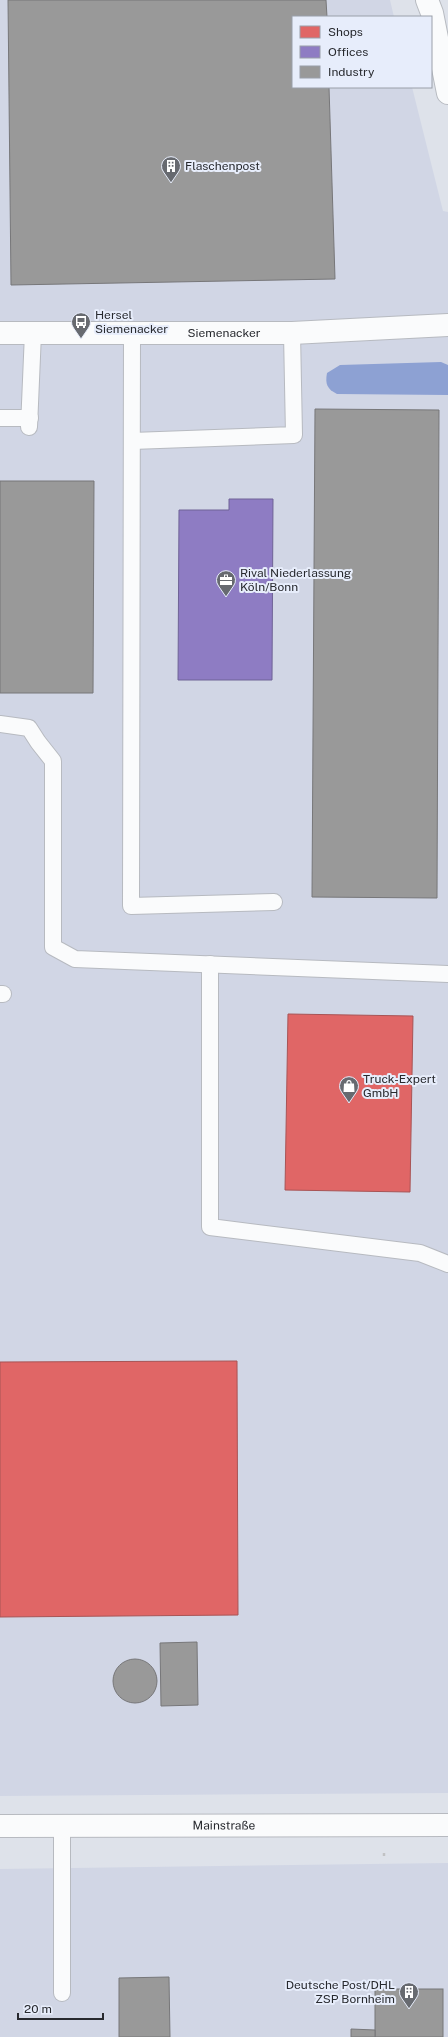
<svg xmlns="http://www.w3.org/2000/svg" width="448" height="2037" viewBox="0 0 448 2037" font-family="'Public Sans',sans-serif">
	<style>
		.built { fill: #d1d6e5 }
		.water { fill: #8da1d3 }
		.shops { fill: #e06666; stroke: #a85455 }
		.offices { fill: #8e7cc3; stroke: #6f6396 }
		.industry { fill: #999; stroke: #777779 }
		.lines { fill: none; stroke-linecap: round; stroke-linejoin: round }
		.service-casing { stroke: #b7bac0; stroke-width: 18 }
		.minor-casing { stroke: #b7bac0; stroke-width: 24 }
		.path { stroke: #c1c2c4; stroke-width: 2.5; stroke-dasharray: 3 3; stroke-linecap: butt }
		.service { stroke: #fafbfc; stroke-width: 16 }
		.minor { stroke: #fafbfc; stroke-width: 22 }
		.labels { text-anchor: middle; stroke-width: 4; stroke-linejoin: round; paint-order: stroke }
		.poi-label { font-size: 12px; fill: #27292e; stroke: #e7edfb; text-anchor: start }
		.street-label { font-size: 12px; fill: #27292e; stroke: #e7edfb }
	</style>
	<rect width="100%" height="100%" fill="#dee2ea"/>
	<g class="built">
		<path d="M0,0h390l4,17h-101v70h119l31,124 5,1v1581l-448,3z"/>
		<path d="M448,1863v174h-448v-168z"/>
	</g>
	<path class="water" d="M441,362l7,3v30l-111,-1c-10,-5 -12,-10 -10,-21l13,-8z"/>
	<g class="shops">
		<path d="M288,1014l125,2 -3,176 -125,-2z"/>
		<path d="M237,1361l1,254 -238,2v-255z"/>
	</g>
	<path class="offices" d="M229,499h44l-1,181h-94l1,-170h50z"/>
	<g class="industry">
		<path d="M8,0h318l1,17h-34v70h36l6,192 -324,6z"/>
		<path d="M315,409l124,1 -2,488 -125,-1z"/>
		<path d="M0,481h94l-1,212h-93z"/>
		<path d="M197,1642l1,63 -37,1 -1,-63z"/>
		<circle cx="135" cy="1681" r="22"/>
		<path d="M169,1977l1,60h-51v-59z"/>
		<rect x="375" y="1989" width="68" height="48"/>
		<path d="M351,2029l24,1v7h-24z"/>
	</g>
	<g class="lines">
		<defs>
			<g id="service">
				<path d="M132,333l-1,573 143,-4"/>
				<path d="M0,418h30"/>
				<path d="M29,427l4,-94"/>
				<path d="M132,441l162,-6 -2,-102"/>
				<path d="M0,724l29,4 9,14 15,19v186l22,12 373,15"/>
				<path d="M210,964v263l210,26 28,11"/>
				<path d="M0,994h3"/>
				<path d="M62,1825v168"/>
			</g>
			<g id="minor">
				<path d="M427,0l5,13 16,80"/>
				<path id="s1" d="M0,333h292l156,-8"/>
				<path id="s2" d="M0,1826l448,-1"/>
			</g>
		</defs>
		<use href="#service" class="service-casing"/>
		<use href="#minor" class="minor-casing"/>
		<path class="path" d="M384,1856v-6"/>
		<use href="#service" class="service"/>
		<use href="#minor" class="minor"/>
	</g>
	<defs>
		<symbol id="building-pin" viewBox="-11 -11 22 30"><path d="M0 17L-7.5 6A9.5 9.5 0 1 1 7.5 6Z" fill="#676a70" stroke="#e7edfb"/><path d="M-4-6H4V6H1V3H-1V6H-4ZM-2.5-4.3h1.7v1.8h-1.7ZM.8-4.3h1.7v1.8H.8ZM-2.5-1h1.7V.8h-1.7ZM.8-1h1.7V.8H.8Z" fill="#fff"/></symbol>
		<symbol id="bus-pin" viewBox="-11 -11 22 30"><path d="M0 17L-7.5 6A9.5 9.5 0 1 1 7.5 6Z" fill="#676a70" stroke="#e7edfb"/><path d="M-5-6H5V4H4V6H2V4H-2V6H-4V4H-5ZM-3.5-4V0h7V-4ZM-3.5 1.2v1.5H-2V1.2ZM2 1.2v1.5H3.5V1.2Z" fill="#fff"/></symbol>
		<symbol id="office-pin" viewBox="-11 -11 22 30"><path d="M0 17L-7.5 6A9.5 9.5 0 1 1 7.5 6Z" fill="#676a70" stroke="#e7edfb"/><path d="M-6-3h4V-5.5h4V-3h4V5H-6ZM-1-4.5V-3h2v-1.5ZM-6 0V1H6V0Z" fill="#fff"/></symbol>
		<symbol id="shop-pin" viewBox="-11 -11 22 30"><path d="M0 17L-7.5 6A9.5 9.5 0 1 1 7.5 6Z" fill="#676a70" stroke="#e7edfb"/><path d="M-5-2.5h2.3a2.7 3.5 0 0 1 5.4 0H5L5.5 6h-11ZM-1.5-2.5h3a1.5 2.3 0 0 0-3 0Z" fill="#fff"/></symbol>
	</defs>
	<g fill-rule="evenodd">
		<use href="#building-pin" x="160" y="155" width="22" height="30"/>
		<use href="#bus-pin" x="70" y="311" width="22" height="30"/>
		<use href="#office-pin" x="215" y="569" width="22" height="30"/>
		<use href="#shop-pin" x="338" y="1075" width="22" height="30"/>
		<use href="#building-pin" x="398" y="1981" width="22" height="30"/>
	</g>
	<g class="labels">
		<g class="poi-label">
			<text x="185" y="170">Flaschenpost</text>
			<text x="95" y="319">Hersel<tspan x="95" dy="14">Siemenacker</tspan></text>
			<text x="240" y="577">Rival Niederlassung<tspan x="240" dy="14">Köln/Bonn</tspan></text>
			<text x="363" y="1083">Truck-Expert<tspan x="363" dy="14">GmbH</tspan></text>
			<text x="395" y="1989" text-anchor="end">Deutsche Post/DHL<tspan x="395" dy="14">ZSP Bornheim</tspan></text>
		</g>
		<g class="street-label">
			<text dy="4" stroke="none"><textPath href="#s1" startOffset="224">Siemenacker</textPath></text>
			<text dy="4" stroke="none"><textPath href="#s2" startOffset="224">Mainstraße</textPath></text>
		</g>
	</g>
	<rect x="292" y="16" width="140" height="72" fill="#e7edfb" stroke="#9a9fa9"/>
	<rect x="300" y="26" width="20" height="12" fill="#e06666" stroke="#9a9fa9"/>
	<text x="328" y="36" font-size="12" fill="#27292e">Shops</text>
	<rect x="300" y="46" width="20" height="12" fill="#8e7cc3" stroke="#9a9fa9"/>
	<text x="328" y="56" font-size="12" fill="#27292e">Offices</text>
	<rect x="300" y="66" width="20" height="12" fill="#999999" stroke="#9a9fa9"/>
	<text x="328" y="76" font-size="12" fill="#27292e">Industry</text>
	<path d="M18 2013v6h85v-6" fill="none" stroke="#27292e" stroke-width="2"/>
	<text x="24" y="2013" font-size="12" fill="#27292e" stroke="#e7edfb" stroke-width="3" paint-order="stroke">20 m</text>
</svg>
